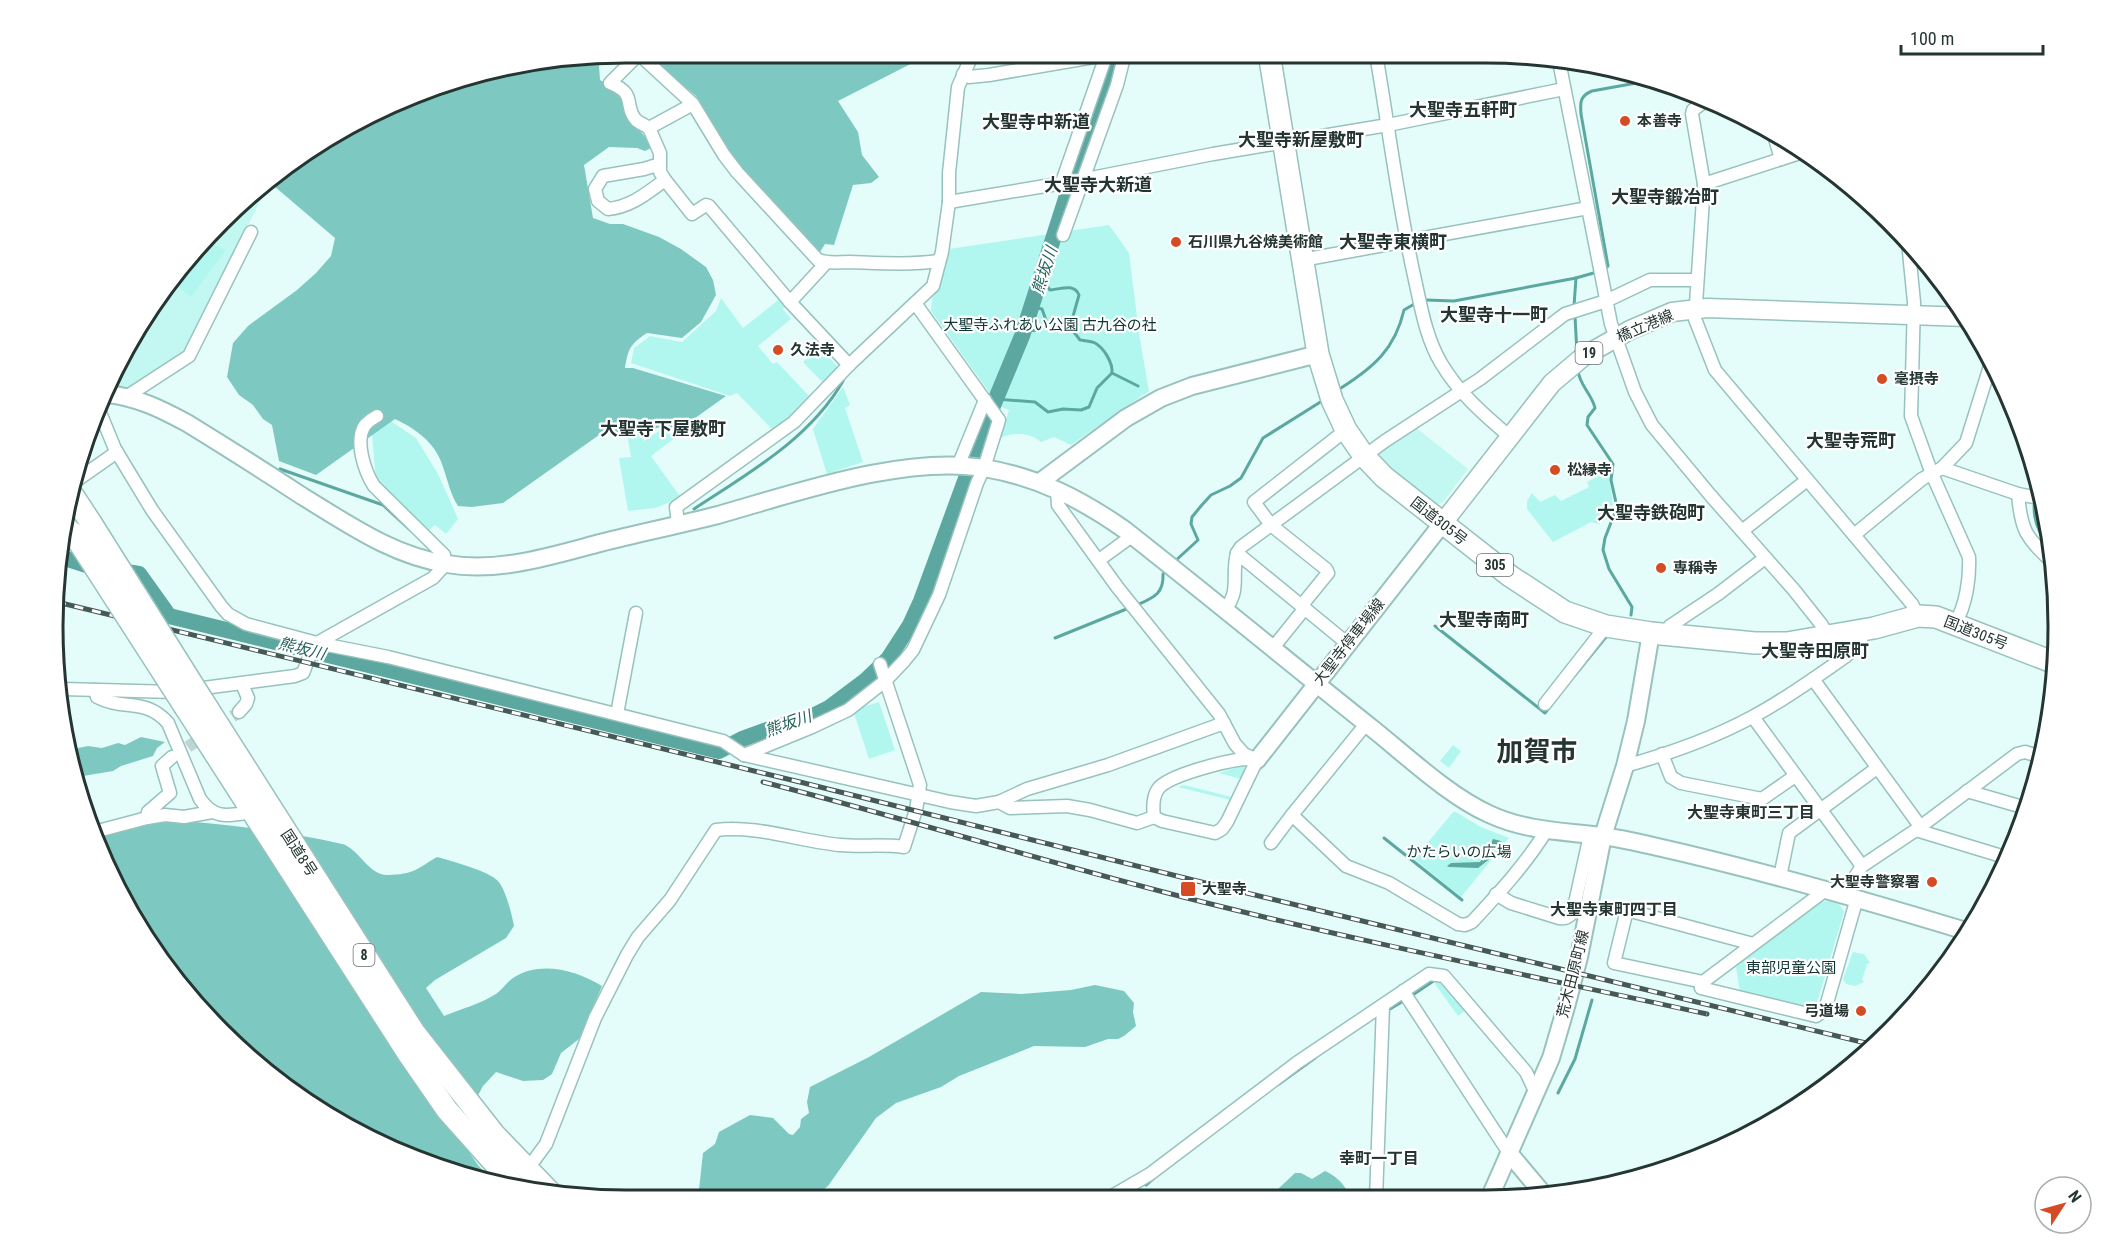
<svg xmlns="http://www.w3.org/2000/svg" width="2111" height="1253" viewBox="0 0 2111 1253" font-family="'Roboto Condensed','Noto Sans JP',sans-serif">
	<style>
		.built { fill: #c2f8f1 }
		.green { fill: #b1f7ef }
		.forest { fill: #7dc9c1 }
		.water { fill: #5ca8a0 }
		.lines { fill: none; stroke-linecap: round; stroke-linejoin: round }
		.stream { stroke: #5ca8a0; stroke-width: 3 }
		.river { stroke: #5ca8a0; stroke-width: 16 }
		.street-tunnel { stroke: #bed5d2; stroke-width: 12; stroke-dasharray: 12 6; stroke-linecap: butt }
		.street-casing { stroke: #98c2bd; stroke-width: 15 }
		.secondary-casing { stroke: #98c2bd; stroke-width: 20 }
		.primary-casing { stroke: #98c2bd; stroke-width: 21 }
		.highway-casing { stroke: #98c2bd; stroke-width: 24 }
		.street { stroke: #fff; stroke-width: 12 }
		.secondary { stroke: #fff; stroke-width: 16 }
		.primary { stroke: #fff; stroke-width: 18 }
		.highway { stroke: #fff; stroke-width: 21 }
		.rail-casing { stroke: #475956; stroke-width: 5 }
		.rail { stroke: #fff; stroke-width: 3; stroke-dasharray: 9; stroke-linecap: butt }
		.highway-bridge-casing { stroke: #98c2bd; stroke-width: 24; stroke-linecap: butt }
		.highway-bridge { stroke: #fff; stroke-width: 21 }
		.poi-dot { fill: #d54c24; stroke: #fff; stroke-width: 2 }
		.labels { text-anchor: middle; stroke-width: 4.5; stroke-linejoin: round; paint-order: stroke }
		.shield { fill: #fff; stroke: #667270; stroke-width: 1.5 }
		.shield-label { font-size: 14px; font-weight: bold; fill: #243532 }
		.poi-label { font-size: 15px; font-weight: bold; fill: #243532; stroke: #fff; text-anchor: start }
		.park-label { font-size: 15px; fill: #0f3532; stroke: #fff }
		.street-label { font-size: 15px; fill: #243532; stroke: #fff }
		.water-label { font-size: 16px; font-style: italic; fill: #25635d; stroke: #fff }
		.neighbourhood-label { font-size: 16px; font-weight: bold; fill: #243532; stroke: #fff }
		.quarter-label { font-size: 18px; font-weight: bold; fill: #243532; stroke: #fff }
		.town-label { font-size: 27px; font-weight: bold; fill: #243532; stroke: #fff }
		.rim { fill: none; stroke: #243532; stroke-width: 3 }
	</style>
	<rect width="100%" height="100%" fill="#e4fdfa"/>
	<g class="built">
		<path d="M273,175l-88,177 -55,36 -20,-1 39,-80z"/>
		<path d="M1414,426l54,43 -25,33 -4,2h-5l-37,-30 -11,-10 -8,-12z"/>
	</g>
	<g class="green">
		<path d="M1109,225l20,28 10,80 10,58 -78,54 -17,-8 -13,5c-11,-10 -28,-10 -41,-4l9,-28 -10,-4 -68,-95 1,-12 7,-10 10,-40z"/>
		<path d="M210,243l16,7 -35,47 -18,-14z"/>
		<path d="M721,298l22,30 38,-30 6,7 -4,4 8,10 -33,27 15,18 4,-2 34,36 -21,21 -17,11 -36,-37 -7,3 -99,-33 3,-15 16,-12 32,6 34,-31z"/>
		<path d="M819,347l21,22 -16,15 -21,-22z"/>
		<path d="M843,387l7,18 -5,3 18,54 -36,12 -14,-45z"/>
		<path d="M386,418l30,20 22,36 20,45 -12,15 -11,-9 -7,6 -52,-50 -5,-59z"/>
		<path d="M662,429l7,1 7,7 -25,19 30,42 -26,10 -27,3 -9,-53 12,-1 -4,-23 15,-2 2,9z"/>
		<path d="M1610,470c-2,17 6,31 1,47l-13,7 -7,-2 -38,20 -26,-33v-8l5,-8 8,9 15,-7 6,6 28,-14 -2,-5z"/>
		<path d="M879,702l16,48 -26,9 -16,-49z"/>
		<path d="M1453,745l8,6 -12,17 -9,-7z"/>
		<path d="M1243,765l2,3 -4,11 -22,-6z"/>
		<path d="M1184,785l48,12 -2,3 -52,-13z"/>
		<path d="M1454,811l27,16 28,11 -48,59 -47,-38z"/>
		<path d="M1829,901l11,4 4,7 -27,91 -6,6 -71,-17 -4,-25 84,-65z"/>
		<path d="M1853,952l11,2 6,9 -3,1 -5,16 2,2 -9,4 -9,-2 -3,-5z"/>
		<path d="M1439,981l27,29 -8,6 -23,-32z"/>
	</g>
	<g class="forest">
		<path d="M644,53h288l-94,48 20,31 4,23 17,22 -8,6 -18,2 -19,60 -9,-1 -5,8 -8,-3 -79,-88 -37,-65z"/>
		<path d="M602,56l-3,10 1,14 11,6 10,3 12,33 20,25 -8,4 -8,-3 -28,-1 -25,18 9,53 17,6h13l36,13 22,12 25,18 7,13 3,15 -15,27 -19,16 -35,-5c-17,11 -19,16 -22,35h8l93,28 -49,35 -15,-4 -27,5 -36,3 -96,68 -31,4 -14,-1c-8,-13 -10,-25 -15,-39 -7,-24 -27,-38 -48,-48l-79,56 -37,-14 -7,-36 -9,-6 -10,-14 -14,-10 -12,-18 6,-34 15,-17 49,-36 19,-17 15,-17 4,-18 -61,-52v-12l168,-91z"/>
		<path d="M141,737l24,5 -8,6 -4,8 -32,10 -8,5 -36,6 -4,-28 15,-3 14,2 16,-5 7,2z"/>
		<path d="M161,819c60,5 122,11 181,25 15,3 26,30 44,31 8,0 20,-1 27,-4 8,-3 16,-10 24,-14 14,4 52,14 61,24 8,9 14,34 16,45l-8,12 -71,42 -9,8 18,28c17,-7 36,-12 52,-22 6,-4 11,-12 17,-16 26,-18 64,-8 89,8l-23,53 -18,14 -9,21 -9,6 -20,1 -27,-9 -13,14 -26,49 21,30 14,15 -50,-10 -135,-66 -136,-128 -75,-141z"/>
		<path d="M1095,985l29,6 10,12 -1,9 3,14 -12,10 -6,3h-10l-23,8 -51,-1 -75,30 -18,11 -45,16 -20,15 -48,68 -16,13h-114l5,-46 12,-9 4,-12 31,-17 23,3 16,16 4,1 7,-8 1,-8 8,-6 -2,-11 3,-15 59,-30 112,-65 40,2 50,-4z"/>
		<path d="M1325,1171c11,5 23,15 24,28h-91l19,-9 18,-17h6l11,6z"/>
	</g>
	<path class="water" d="M1493,839l8,2 1,5 -9,4 -2,8 -13,10 -29,-1 -2,-1 4,-3 29,-1 6,-8 -3,-9 7,1z"/>
	<g class="lines">
		<g class="stream">
			<path d="M1603,270l5,-4 -27,-152c-1,-12 -1,-18 11,-23l61,-11"/>
			<path d="M1041,278l9,12c11,-1 24,-7 29,5l-9,32 10,13c5,1 11,1 15,3 9,5 18,20 17,30"/>
			<path d="M1426,300l28,1 122,-23"/>
			<path d="M1574,306l2,-28 21,-6"/>
			<path d="M1032,307l10,2 5,14"/>
			<path d="M1575,316l2,38"/>
			<path d="M1024,330c10,2 17,0 23,-7l23,4"/>
			<path d="M1578,370c1,15 14,24 17,38l-7,9 -1,8 26,39 -2,16 6,27 -12,31 -2,12 6,19 23,38 -1,8"/>
			<path d="M1341,388c33,-21 54,-39 63,-78l12,-7"/>
			<path d="M996,399l39,3 13,10 15,-3 18,1 8,-3 8,-19 15,-15 26,13"/>
			<path d="M280,469l103,36 26,24"/>
			<path d="M694,509c53,-35 116,-70 149,-128"/>
			<path d="M1173,563l25,-23 -7,-16 1,-7 9,-11 10,-11 19,-9 11,-8 22,-40 59,-37"/>
			<path d="M1135,606c17,-8 29,-11 28,-32l4,-4"/>
			<path d="M1435,626l110,87 3,-4"/>
			<path d="M1055,638l74,-30"/>
			<path d="M1575,675l31,-38"/>
			<path d="M1384,838l78,62"/>
			<path d="M1411,996l24,-16"/>
			<path d="M1385,1012l20,-12"/>
			<path d="M1279,1084l36,-26"/>
			<path d="M1558,1093l17,-34 17,-59"/>
			<path d="M1146,1185l8,-7"/>
		</g>
		<g class="river">
			<path d="M2042,495c-3,14 -1,28 7,39"/>
			<path d="M64,558l25,8 50,8 30,42 550,135 23,-12 25,-9 44,-13 18,-9 36,-27 23,-22 22,-34 11,-24 69,-188 32,-77 57,-178 37,-105"/>
		</g>
		<path class="street-tunnel" d="M173,757l66,-45"/>
		<defs>
			<g id="street">
				<path d="M1376,54c13,75 22,151 39,226 6,27 11,58 26,83 17,29 42,51 68,73"/>
				<path d="M1559,61l52,263 24,68 17,33 59,71 83,94 27,34 8,13"/>
				<path d="M963,74l6,3 20,-2 128,-22"/>
				<path d="M693,104l-44,24c-4,-3 -10,-5 -13,-8 -13,-14 2,-26 -26,-37l27,-27h4l52,48 31,51 13,17 81,88c11,4 21,2 32,2 30,1 59,3 89,-1"/>
				<path d="M649,128l11,25v11l-16,5 -41,7 -8,13 3,12 10,8c23,-2 39,-16 57,-29l-5,-8v-8"/>
				<path d="M1774,135l7,24"/>
				<path d="M1806,151l-102,33 -9,135 20,51 197,234 6,12"/>
				<path d="M665,180l27,34 14,-9 3,1 81,96 59,63"/>
				<path d="M1062,182l45,-129"/>
				<path d="M1704,184l-12,-70 1,-4 12,-9"/>
				<path d="M949,202l132,-22 132,-26 175,-29 176,-36"/>
				<path d="M1063,235l54,-150 8,-32"/>
				<path d="M1908,242l6,60 -3,114 21,58 37,83c1,22 -3,48 -14,67"/>
				<path d="M1302,260l286,-52"/>
				<path d="M790,302l36,-39"/>
				<path d="M126,397l63,-41 62,-124"/>
				<path d="M99,410l16,39 37,61 69,96 7,8 18,10 71,19 71,14 335,84 21,14 206,47 26,4 23,-4 28,-13 81,-24 116,-42"/>
				<path d="M958,466l27,-66"/>
				<path d="M1942,468l76,26 25,5"/>
				<path d="M77,480l40,-28"/>
				<path d="M1057,489l1,16 60,83 101,126 16,30 9,10 13,6"/>
				<path d="M2018,494c3,37 8,43 34,68"/>
				<path d="M678,523l-2,-16 118,-85 55,-57 84,-79 9,-34 7,-50v-29l9,-86 15,-34"/>
				<path d="M1742,531l65,-51"/>
				<path d="M1854,535l68,-56 20,-11 24,-25 25,-80"/>
				<path d="M1237,553l4,-6 144,-106 95,-62 85,-65 41,-13 44,-21h46"/>
				<path d="M1099,560l33,-24"/>
				<path d="M1302,605l26,-32 -2,-4 -55,-44 -17,-23 92,-72"/>
				<path d="M1225,610c16,-21 6,-32 12,-57l111,91"/>
				<path d="M1667,635l3,-9 48,-32 47,-36"/>
				<path d="M1272,649l33,-41"/>
				<path d="M1813,679l107,147"/>
				<path d="M63,689l110,3 122,-16 8,-3 10,-26 4,-4 116,-65 13,-14 -2,-9 -70,-69c-9,-14 -20,-45 -9,-61 3,-3 8,-7 12,-9"/>
				<path d="M95,690l2,7c26,14 48,0 71,26l32,76c15,22 30,16 52,13"/>
				<path d="M1545,704l61,-78"/>
				<path d="M239,712l7,-8 2,-6 -6,-14"/>
				<path d="M617,714l19,-101"/>
				<path d="M1753,717l109,149"/>
				<path d="M1366,724l-74,91 54,51 43,17 69,41 7,1 7,-3c26,-28 54,-58 74,-91"/>
				<path d="M1662,754l9,23 10,6 81,16 33,-23"/>
				<path d="M744,755l68,-28 36,-17 37,-29 19,-20 9,-11 26,-55 38,-112 7,-15 15,-48 -84,-117"/>
				<path d="M1244,759l13,1 -30,62 -5,7 -7,4 -53,-12 -8,-4c-1,-8 -1,-21 4,-28 10,-14 68,-28 86,-30z"/>
				<path d="M1625,766c43,-12 89,-28 129,-50 32,-17 62,-39 92,-60l13,-12 7,-16"/>
				<path d="M1967,791l59,17"/>
				<path d="M999,802l11,6 57,-2 23,4 47,13 17,-6"/>
				<path d="M147,818l1,-6 22,-19 -8,-27 10,-9"/>
				<path d="M1916,830l92,28"/>
				<path d="M94,832l53,-14 18,-3 19,2 28,-5"/>
				<path d="M1271,843l21,-28"/>
				<path d="M1780,877l9,-44 88,-65"/>
				<path d="M1827,889l-124,93 -2,6 115,28 9,-6 32,-112"/>
				<path d="M1496,894l15,9 48,15c7,1 10,-1 14,-6l17,-77"/>
				<path d="M1844,894l18,-28 54,-36 101,-76 8,-2 17,5"/>
				<path d="M1703,982l-89,-19 13,-53 126,34"/>
				<path d="M1403,991l106,162"/>
				<path d="M527,1170l19,-26 49,-126 32,-63 11,-18 32,-37 46,-70c41,-5 83,11 124,15 22,2 42,-1 64,2l12,-37 4,-25 -40,-121"/>
				<path d="M1107,1199l43,-25 148,-112 131,-88 15,2 82,96 9,19"/>
				<path d="M1376,1199l7,-194"/>
			</g>
			<g id="secondary">
				<path d="M107,394c30,3 54,15 80,29 39,24 77,48 115,73 46,28 91,60 145,68 51,9 104,-8 153,-21 39,-10 79,-18 118,-28 78,-22 185,-60 266,-47 54,9 97,31 141,62 84,66 165,133 248,199 35,28 76,67 116,85 36,17 73,17 112,22 18,2 35,6 52,10 107,24 211,54 316,86"/>
				<path d="M1040,482l86,-64 35,-20 31,-12 126,-32"/>
				<path d="M1257,760l185,-236"/>
				<path d="M1509,1153l36,43"/>
				<path d="M1489,1199l62,-141 15,-51 13,-50 24,-121 22,-70 11,-45 15,-88"/>
			</g>
			<path id="primary" d="M1442,524l110,-141 32,-27 46,-26 42,-18 35,-4 260,9"/>
			<g id="highway">
				<path d="M1269,53l49,301 14,46 14,30 18,26 20,21 126,99 55,36 41,14 45,7 104,10h32l87,-15 44,-12 18,1 119,46"/>
				<path d="M74,497l17,26"/>
				<path d="M203,701l211,331 80,102 55,57"/>
				<path d="M185,707l224,348 38,55 66,74"/>
			</g>
		</defs>
		<use href="#street" class="street-casing"/>
		<use href="#secondary" class="secondary-casing"/>
		<use href="#primary" class="primary-casing"/>
		<use href="#highway" class="highway-casing"/>
		<use href="#street" class="street"/>
		<use href="#secondary" class="secondary"/>
		<use href="#primary" class="primary"/>
		<use href="#highway" class="highway"/>
		<defs>
			<g id="rail">
				<path d="M57,602l747,181 385,96 685,166"/>
				<path d="M763,782c141,36 279,79 420,115 173,44 349,79 524,117"/>
			</g>
		</defs>
		<use href="#rail" class="rail-casing"/>
		<use href="#rail" class="rail"/>
		<defs>
			<g id="highway-bridge">
				<path d="M91,523l112,178"/>
				<path d="M73,533l112,174"/>
			</g>
		</defs>
		<use href="#highway-bridge" class="highway-bridge-casing"/>
		<use href="#highway-bridge" class="highway-bridge"/>
	</g>
	<g class="poi-dot">
		<circle cx="1625" cy="121" r="6"/>
		<circle cx="1176" cy="242" r="6"/>
		<circle cx="778" cy="350" r="6"/>
		<circle cx="1882" cy="379" r="6"/>
		<circle cx="1555" cy="470" r="6"/>
		<circle cx="1661" cy="568" r="6"/>
		<circle cx="1932" cy="882" r="6"/>
		<rect x="1180" y="881" width="16" height="16" rx="3"/>
		<circle cx="1861" cy="1011" r="6"/>
	</g>
	<g class="labels">
		<g class="shield">
			<rect x="1575.5" y="342" width="27" height="22" rx="4.5"/>
			<rect x="1477" y="554" width="36" height="22" rx="4.5"/>
			<rect x="353.5" y="944" width="21" height="22" rx="4.5"/>
		</g>
		<g class="shield-label">
			<text x="1589" y="358">19</text>
			<text x="1495" y="570">305</text>
			<text x="364" y="960">8</text>
		</g>
		<g class="poi-label">
			<text x="1637" y="126">本善寺</text>
			<text x="1188" y="247">石川県九谷焼美術館</text>
			<text x="790" y="355">久法寺</text>
			<text x="1894" y="384">毫摂寺</text>
			<text x="1567" y="475">松縁寺</text>
			<text x="1673" y="573">専稱寺</text>
			<text x="1920" y="887" text-anchor="end">大聖寺警察署</text>
			<text x="1202" y="894">大聖寺</text>
			<text x="1849" y="1016" text-anchor="end">弓道場</text>
		</g>
		<g class="park-label">
			<text x="1050" y="330">大聖寺ふれあい公園 古九谷の社</text>
			<text x="1459" y="857">かたらいの広場</text>
			<text x="1791" y="973">東部児童公園</text>
		</g>
		<g class="street-label">
			<text transform="translate(1645 326) rotate(-23)" y="5">橋立港線</text>
			<text transform="translate(1439 521) rotate(38)" y="5">国道305号</text>
			<text transform="translate(1976 633) rotate(21)" y="5">国道305号</text>
			<text transform="translate(1349 642) rotate(-52)" y="5">大聖寺停車場線</text>
			<text transform="translate(299 853) rotate(57)" y="5">国道8号</text>
			<text transform="translate(1573 974) rotate(-76)" y="5">荒木田原町線</text>
		</g>
		<g class="water-label">
			<text transform="translate(1044 270) rotate(-72)" y="6">熊坂川</text>
			<text transform="translate(302 648) rotate(14)" y="6">熊坂川</text>
			<text transform="translate(788 723) rotate(-20)" y="6">熊坂川</text>
		</g>
		<g class="neighbourhood-label">
			<text x="1751" y="818">大聖寺東町三丁目</text>
			<text x="1614" y="915">大聖寺東町四丁目</text>
			<text x="1379" y="1164">幸町一丁目</text>
		</g>
		<g class="quarter-label">
			<text x="1463" y="116">大聖寺五軒町</text>
			<text x="1036" y="128">大聖寺中新道</text>
			<text x="1301" y="146">大聖寺新屋敷町</text>
			<text x="1098" y="191">大聖寺大新道</text>
			<text x="1665" y="203">大聖寺鍛冶町</text>
			<text x="1393" y="248">大聖寺東横町</text>
			<text x="1494" y="321">大聖寺十一町</text>
			<text x="663" y="435">大聖寺下屋敷町</text>
			<text x="1851" y="447">大聖寺荒町</text>
			<text x="1651" y="519">大聖寺鉄砲町</text>
			<text x="1484" y="626">大聖寺南町</text>
			<text x="1815" y="657">大聖寺田原町</text>
		</g>
		<g class="town-label">
			<text x="1537" y="761">加賀市</text>
		</g>
	</g>
	<path d="M0 0H2111V1253H0ZM626 63H1485A563 563 0 0 1 2048 626V627A563 563 0 0 1 1485 1190H626A563 563 0 0 1 63 627V626A563 563 0 0 1 626 63Z" fill="#fff" fill-rule="evenodd"/>
	<path class="rim" d="M626 63H1485A563 563 0 0 1 2048 626V627A563 563 0 0 1 1485 1190H626A563 563 0 0 1 63 627V626A563 563 0 0 1 626 63Z"/>
	<g transform="translate(2063 1205) rotate(54)"><circle r="28" fill="#ffffff" stroke="#a7aead" stroke-width="1.5"/>
	<path d="M0-4.5L10 22L0 15L-10 22Z" fill="#d54c24"/>
	<text y="-9" font-size="16" font-weight="bold" text-anchor="middle" fill="#243532">N</text>
	</g>
	<path d="M1901 45v9h142v-9" fill="none" stroke="#243532" stroke-width="3"/>
	<text x="1910" y="45" font-size="18" fill="#243532" stroke="#ffffff" stroke-width="4.5" paint-order="stroke">100 m</text>
</svg>
